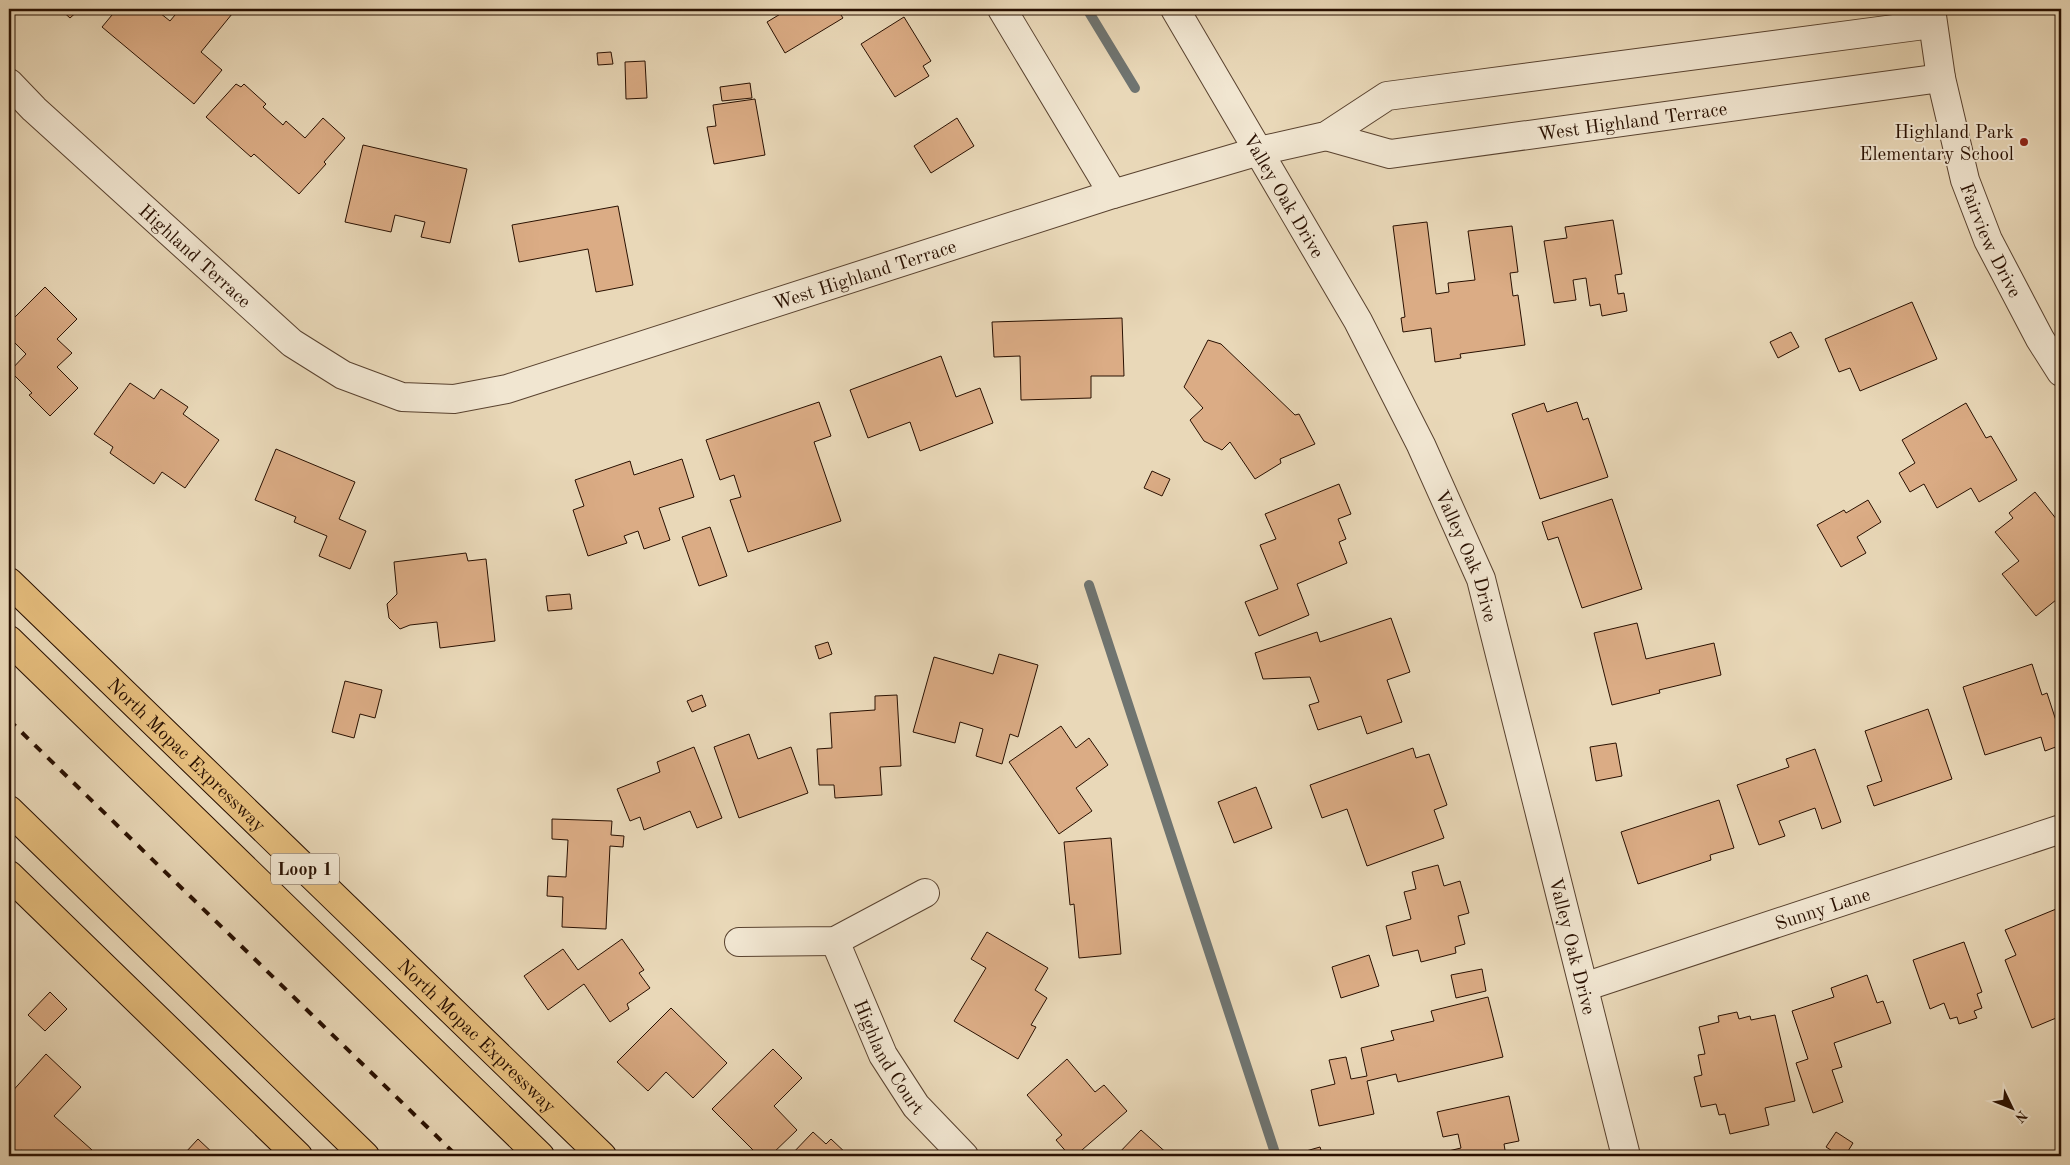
<svg xmlns="http://www.w3.org/2000/svg" width="2070" height="1165" viewBox="0 0 2070 1165" font-family="'Old Standard TT',serif">
	<style>
		.lines { fill: none; stroke-linecap: round; stroke-linejoin: round }
		.stream { stroke: #6f7470; stroke-width: 10 }
		.building { fill: #dbac85; stroke: #291001 }
		.minor-casing { stroke: #59422f; stroke-width: 30 }
		.motorway-casing { stroke: #291001; stroke-width: 30 }
		.minor { stroke: #f1e6d1; stroke-width: 28 }
		.motorway { stroke: #e4bc7c; stroke-width: 28 }
		.rail { stroke: #291001; stroke-width: 4; stroke-dasharray: 9 9; stroke-linecap: butt }
		.poi-dot { fill: #8f2418; stroke: #f1e6d1; stroke-width: 2 }
		.labels { text-anchor: middle; stroke-width: 4; stroke-linejoin: round; paint-order: stroke }
		.shield { fill: #f1e6d1; stroke: #65503f; stroke-width: 1 }
		.shield-label { font-size: 18px; font-weight: bold; fill: #291001 }
		.street-label { font-size: 19px; fill: #291001; stroke: #f1e6d1 }
		.poi-label { font-size: 19px; fill: #291001; stroke: #f1e6d1; text-anchor: end }
	</style>
	<rect width="100%" height="100%" fill="#e9d8b8"/>
	<filter id="stains"><feTurbulence type="fractalNoise" baseFrequency=".004" numOctaves="4"/><feColorMatrix values="0 0 0 0 .2 0 0 0 0 .09 0 0 0 0 .02 0 0 0 .5 -.17"/></filter>
	<radialGradient id="worn" r=".72"><stop offset=".6" stop-color="#630" stop-opacity="0"/><stop offset="1" stop-color="#630" stop-opacity=".3"/></radialGradient>
	<g class="lines">
		<g class="stream">
			<path d="M1087,9l48,79"/>
			<path d="M1089,585l187,571"/>
		</g>
	</g>
	<g class="building">
		<path d="M60,9h20l-10,9z"/>
		<path d="M117,9h38l15,12 10,-12h46l6,5 -31,38 21,18 -28,34 -92,-77z"/>
		<path d="M780,9h57l6,9 -58,35 -18,-31 15,-9z"/>
		<path d="M904,17l27,44 -8,5 6,10 -34,21 -34,-53z"/>
		<path d="M611,52l2,12 -15,1 -1,-12z"/>
		<path d="M645,61l2,37 -21,1 -1,-37z"/>
		<path d="M750,83l2,15 -30,3 -2,-14z"/>
		<path d="M236,84l5,3 3,-3 22,20 -3,3 20,18 3,-4 19,17 18,-20 22,20 -21,24 2,2 -27,30 -45,-40 -3,3 -45,-40z"/>
		<path d="M755,99l10,56 -51,9 -7,-37 9,-1 -3,-21z"/>
		<path d="M957,118l17,28 -43,27 -17,-27z"/>
		<path d="M363,145l104,24 -17,74 -29,-6 4,-15 -30,-7 -4,17 -46,-10z"/>
		<path d="M618,206l15,79 -37,7 -8,-43 -69,13 -7,-37z"/>
		<path d="M1613,220l9,54 -7,1 3,19 6,-1 3,18 -25,5 -2,-12 -10,2 -4,-28 -13,2 3,20 -22,3 -10,-62 23,-3 -2,-11z"/>
		<path d="M1427,222l9,72 13,-2 -1,-9 27,-3 -7,-49 44,-5 6,46 -8,1 3,23 5,-1 7,50 -65,9 1,4 -26,4 -4,-34 -28,4 -2,-14 4,-1 -12,-91z"/>
		<path d="M45,287l32,32 -20,20 15,14 -15,14 21,21 -28,28 -21,-21 3,-2 -22,-22 16,-17 -17,-17v-14z"/>
		<path d="M1912,302l25,57 -77,32 -10,-23 -11,4 -14,-33z"/>
		<path d="M1122,318l2,58h-33v22l-70,2 -1,-44 -26,1 -2,-35z"/>
		<path d="M1791,332l8,15 -21,11 -8,-16z"/>
		<path d="M1208,340l13,4 74,71 4,-1 16,30 -35,15 1,4 -26,16 -25,-37 -8,8 -18,-9 -14,-21 13,-12 -19,-21z"/>
		<path d="M941,356l15,41 24,-9 13,35 -73,28 -10,-29 -42,16 -18,-48z"/>
		<path d="M130,383l24,16 7,-10 27,18 -5,7 36,26 -34,48 -23,-16 -8,12 -44,-31 3,-6 -19,-13z"/>
		<path d="M819,402l12,34 -17,6 27,79 -93,31 -18,-52 11,-3 -7,-22 -14,5 -14,-40z"/>
		<path d="M1577,402l6,18 5,-2 20,59 -68,22 -28,-85 32,-11 3,9z"/>
		<path d="M1966,403l20,35 5,-2 26,44 -38,22 -8,-14 -34,20 -13,-24 -14,8 -11,-19 16,-10 -13,-23z"/>
		<path d="M276,449l79,33 -16,37 27,12 -16,38 -31,-13 8,-20 -33,-14 2,-5 -41,-17z"/>
		<path d="M682,459l12,38 -35,11 11,32 -26,9 -6,-18 -14,5 3,7 -39,13 -15,-46 11,-4 -9,-26 55,-19 4,14z"/>
		<path d="M1152,471l18,8 -8,17 -18,-8z"/>
		<path d="M1339,484l12,30 -13,5 8,20 -7,3 8,21 -50,21 12,31 -50,21 -14,-34 33,-13 -18,-44 16,-6 -11,-25z"/>
		<path d="M2035,492l26,33v71l-25,20 -34,-42 17,-13 -24,-29 18,-14 -4,-5z"/>
		<path d="M1612,499l30,90 -60,19 -24,-71 -10,3 -6,-18z"/>
		<path d="M1868,500l13,22 -24,15 9,16 -25,14 -24,-42 27,-15 2,3z"/>
		<path d="M710,527l17,49 -28,10 -17,-49z"/>
		<path d="M466,553l2,8 18,-2 9,82 -55,7 -3,-26 -27,3 -10,4 -11,-11 -2,-14 10,-10 -3,-32z"/>
		<path d="M570,594l2,15 -24,2 -2,-15z"/>
		<path d="M1391,618l19,54 -23,8 15,42 -35,12 -6,-18 -43,14 -9,-25 10,-3 -9,-25 -47,2 -8,-26 62,-21 3,10z"/>
		<path d="M1637,623l9,36 68,-16 7,32 -62,15 1,3 -48,12 -18,-72z"/>
		<path d="M828,642l4,12 -13,5 -4,-13z"/>
		<path d="M999,654l39,11 -20,72 -8,-3 -8,30 -26,-8 7,-27 -23,-7 -5,21 -42,-11 21,-75 59,17z"/>
		<path d="M2032,664l10,31 5,-2 14,43v9l-16,6 -4,-14 -56,18 -22,-68z"/>
		<path d="M345,681l37,9 -7,28 -15,-4 -6,24 -22,-6z"/>
		<path d="M702,695l4,11 -14,6 -5,-11z"/>
		<path d="M897,695l4,71 -21,1 2,28 -47,3 -1,-13h-15l-2,-36 15,-1 -2,-35 45,-3v-14z"/>
		<path d="M1928,709l24,70 -78,27 -7,-20 15,-5 -17,-50z"/>
		<path d="M1061,726l15,22 13,-10 19,27 -32,23 16,23 -33,23 -50,-72z"/>
		<path d="M749,734l9,25 33,-12 17,46 -69,25 -25,-71z"/>
		<path d="M1616,743l6,33 -26,5 -6,-34z"/>
		<path d="M694,747l28,71 -25,10 -7,-17 -46,19 -4,-13 -10,4 -13,-32 43,-17 -3,-10z"/>
		<path d="M1413,748l3,10 13,-4 18,51 -13,5 10,28 -77,28 -20,-57 -25,9 -12,-33z"/>
		<path d="M1815,749l26,73 -19,7 -7,-21 -36,13 6,15 -26,9 -22,-60 52,-18 -3,-8z"/>
		<path d="M1256,787l16,41 -38,15 -16,-41z"/>
		<path d="M1719,800l15,48 -24,7 1,5 -73,24 -17,-52z"/>
		<path d="M552,819l60,2 -1,14 13,1 -1,11 -13,-1 -4,83 -44,-2 1,-30 -16,-1 1,-20 18,1 2,-37 -16,-1z"/>
		<path d="M1111,838l10,116 -42,4 -5,-54 -4,1 -6,-63z"/>
		<path d="M1438,865l6,21 16,-5 9,32 -11,3 7,28 -10,3 1,6 -35,9 -3,-12 -25,6 -7,-30 25,-7 -7,-27 12,-3 -4,-17z"/>
		<path d="M2061,907v109l-29,12 -27,-68 11,-5 -11,-25z"/>
		<path d="M987,932l61,36 -13,22 12,8 -16,27 5,2 -18,32 -64,-38 32,-53 -15,-9z"/>
		<path d="M622,939l22,31 -5,3 11,15 -23,16 2,5 -19,13 -26,-38 -36,26 -24,-34 39,-27 15,21z"/>
		<path d="M1964,942l18,50 -5,2 5,14 -8,3 3,7 -18,6 -2,-7 -7,2 -6,-16 -14,6 -17,-49z"/>
		<path d="M1369,955l10,31 -38,12 -9,-31z"/>
		<path d="M1482,969l4,22 -30,7 -5,-23z"/>
		<path d="M1867,975l10,28 6,-2 8,22 -57,20 8,24 -10,3 11,32 -30,11 -17,-50 12,-4 -16,-48 42,-14 -3,-9z"/>
		<path d="M50,992l17,17 -22,22 -17,-16z"/>
		<path d="M1488,997l15,60 -105,25 -2,-8 -29,7 7,33 -55,12 -8,-36 24,-6 -6,-24 17,-3 5,22 16,-3 -6,-28 33,-8 -3,-9 43,-10 -3,-10z"/>
		<path d="M671,1008l56,55 -34,35 -27,-26 -18,19 -31,-29z"/>
		<path d="M1737,1012l2,7 11,-3 1,4 24,-5 20,86 -30,7 4,17 -39,9 -5,-20 -6,1 -3,-11 -15,3 -7,-30 8,-2 -4,-20 7,-1 -6,-27 20,-5 -1,-6z"/>
		<path d="M773,1049l29,29 -28,28 23,24 -27,26h-11l-47,-47z"/>
		<path d="M46,1054l35,33 -27,29 38,34 -6,6h-58l-7,-6 -4,5 -8,-8v-52z"/>
		<path d="M1067,1059l28,33 9,-7 23,26 -52,45h-5l-14,-16 6,-5 -35,-40z"/>
		<path d="M1509,1096l10,45 -15,3 2,12h-65l-1,-3 21,-5 -3,-14 -15,3 -6,-25z"/>
		<path d="M1141,1130l29,26h-54z"/>
		<path d="M813,1132l13,12 5,-5 18,17h-59z"/>
		<path d="M1836,1132l17,11 -8,13h-5l-14,-9z"/>
		<path d="M198,1139l18,17h-27l-4,-3z"/>
		<path d="M1320,1147l3,9h-16l-1,-5z"/>
	</g>
	<g class="lines">
		<defs>
			<g id="minor">
				<path d="M1002,9l111,185"/>
				<path id="s1" d="M1175,9l183,312 63,124 60,134 145,577"/>
				<path id="s2" d="M1931,9l10,69 24,102 23,60 52,99 21,33"/>
				<path id="s3" d="M9,83l25,26 258,234 51,32 59,22 52,2 53,-10 606,-195 146,-43 67,-15 61,-40 545,-72"/>
				<path id="s4" d="M1326,136l64,18 551,-76"/>
				<path id="s5" d="M835,941l48,114 33,51 48,50"/>
				<path d="M739,942l96,-1 90,-48"/>
				<path id="s6" d="M1584,987l477,-158"/>
			</g>
			<g id="motorway">
				<path id="s7" d="M9,582l593,574"/>
				<path d="M9,640l531,516"/>
				<path d="M9,810l356,346"/>
				<path d="M9,875l289,281"/>
			</g>
		</defs>
		<use href="#minor" class="minor-casing"/>
		<use href="#motorway" class="motorway-casing"/>
		<use href="#minor" class="minor"/>
		<use href="#motorway" class="motorway"/>
		<path class="rail" d="M9,720l448,436"/>
	</g>
	<circle class="poi-dot" cx="2024" cy="142" r="5"/>
	<g class="labels">
		<rect class="shield" x="271" y="853.5" width="68" height="31" rx="4"/>
		<g class="shield-label">
			<text x="305" y="875">Loop 1</text>
		</g>
		<g class="street-label">
			<text dy="7" stroke="none"><textPath href="#s4" startOffset="311">West Highland Terrace</textPath></text>
			<text dy="7" stroke="none"><textPath href="#s1" startOffset="216">Valley Oak Drive</textPath></text>
			<text dy="7" stroke="none"><textPath href="#s2" startOffset="240">Fairview Drive</textPath></text>
			<text dy="7" stroke="none"><textPath href="#s3" startOffset="254">Highland Terrace</textPath></text>
			<text dy="7" stroke="none"><textPath href="#s3" startOffset="989">West Highland Terrace</textPath></text>
			<text dy="7" stroke="none"><textPath href="#s1" startOffset="621">Valley Oak Drive</textPath></text>
			<text dy="7" stroke="none"><textPath href="#s7" startOffset="248">North Mopac Expressway</textPath></text>
			<text dy="7" stroke="none"><textPath href="#s6" startOffset="251">Sunny Lane</textPath></text>
			<text dy="7" stroke="none"><textPath href="#s1" startOffset="1026">Valley Oak Drive</textPath></text>
			<text dy="7" stroke="none"><textPath href="#s7" startOffset="652">North Mopac Expressway</textPath></text>
			<text dy="7" stroke="none"><textPath href="#s5" startOffset="128">Highland Court</textPath></text>
		</g>
		<g class="poi-label">
			<text x="2014" y="138">Highland Park<tspan x="2014" dy="22">Elementary School</tspan></text>
		</g>
	</g>
	<rect width="2070" height="1165" fill="none" stroke="#e9d8b8" stroke-width="30"/>
	<rect x="10" y="10" width="2050" height="1145" fill="none" stroke="#291001" stroke-width="2.5"/>
	<rect x="15" y="15" width="2040" height="1135" fill="none" stroke="#291001"/>
	<g transform="translate(2012 1108) rotate(133)" stroke="#f1e6d1" stroke-width="4" paint-order="stroke">
	<path d="M0-4L9 19L0 12L-9 19Z" fill="#291001"/>
	<text y="-8" font-size="14" font-weight="bold" text-anchor="middle" fill="#291001">N</text>
	</g>
	<rect width="100%" height="100%" filter="url(#stains)"/>
	<rect width="100%" height="100%" fill="url(#worn)"/>
</svg>
